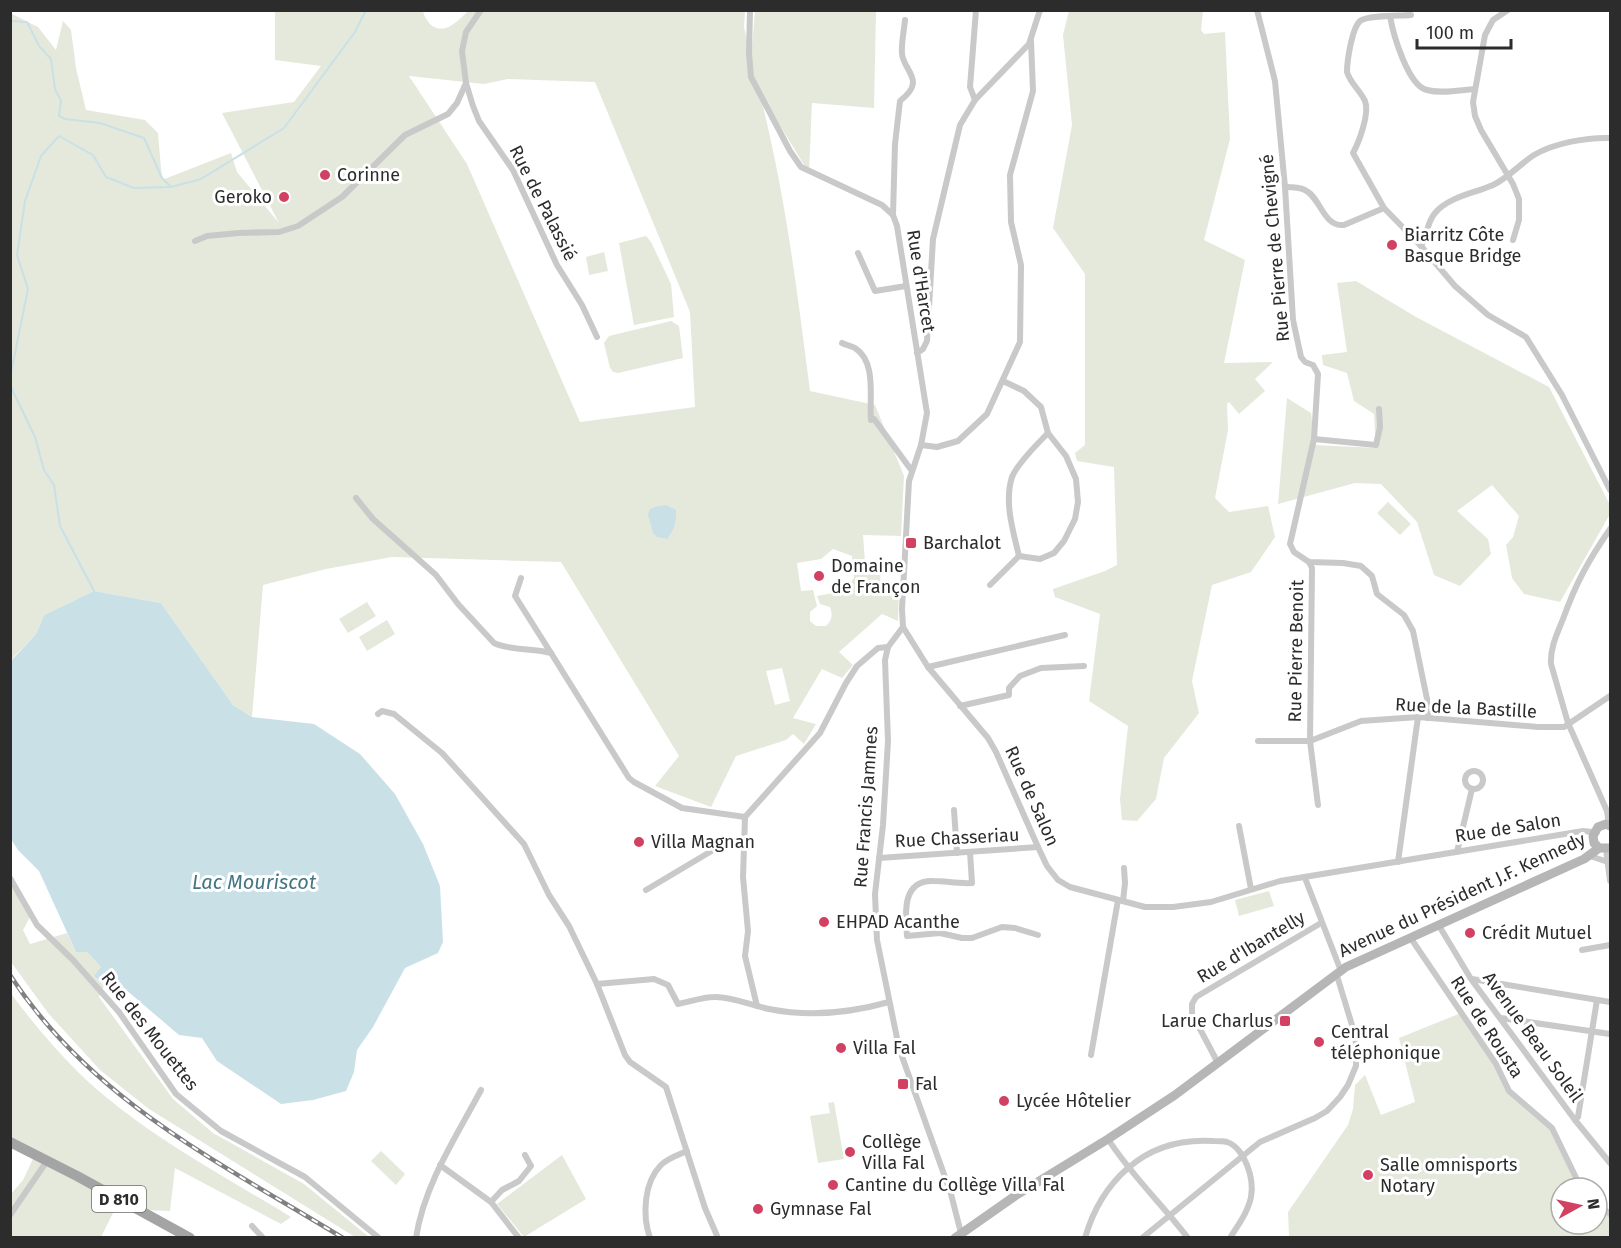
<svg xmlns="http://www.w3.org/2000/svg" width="1621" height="1248" viewBox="0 0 1621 1248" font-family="'Fira Sans',sans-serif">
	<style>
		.green { fill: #e4e9db; fill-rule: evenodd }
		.water { fill: #c9e0e7 }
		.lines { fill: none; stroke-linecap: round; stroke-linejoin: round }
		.stream { stroke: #c9e0e7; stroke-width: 2 }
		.street { stroke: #c9c9c9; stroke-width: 6 }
		.secondary { stroke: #b6b6b6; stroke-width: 9 }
		.primary { stroke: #a4a4a4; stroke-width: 10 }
		.rail-casing { stroke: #818181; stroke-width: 4.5 }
		.rail { stroke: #fff; stroke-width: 2; stroke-dasharray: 7; stroke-linecap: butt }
		.poi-dot { fill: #d24062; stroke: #fff; stroke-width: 2 }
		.labels { text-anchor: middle; stroke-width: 6; stroke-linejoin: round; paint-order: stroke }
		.shield { fill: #fff; stroke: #6b6b6b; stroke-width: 1.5 }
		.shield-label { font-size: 16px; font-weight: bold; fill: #2c2c2c }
		.poi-label { font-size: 18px; fill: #2c2c2c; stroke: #fff; text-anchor: start }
		.street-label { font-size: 18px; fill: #2c2c2c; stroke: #fff }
		.water-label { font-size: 20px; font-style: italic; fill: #437685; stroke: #fff }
	</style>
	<rect width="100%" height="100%" fill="#fff"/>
	<g class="green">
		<path d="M275,11h148c1,5 3,8 7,13 14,13 29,-4 38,-13h277l-1,16 7,31 4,-47h121l-2,97 -62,-5 -3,70 -50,-82c26,99 38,199 51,300l65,14 29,71 -3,60 -38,-1 2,27 16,4 -1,17 19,7 -1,31 -16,-7 -43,38 14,13 -11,13 -20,-9 -29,49 23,6 -12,20 -11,-10 -7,6 -50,16 -25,51 -56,-21 24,-30 -118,-194 -169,-5 -66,12 -63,16 -11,132 -19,-12 -72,-102 -67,-12 -50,24 -8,19 -25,26 -1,-647 28,14 18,23 7,-29 8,9 5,38 10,42 59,10 13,13 4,47 69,-27 6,19 42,51 -57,-110 72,-11 27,-36 -46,-6zM409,76l75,8 24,-5 87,3 95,230 5,95 -115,15 -113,-258zM833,549l19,7 2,22 -10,13 -27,5 3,8 10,3c3,9 2,13 -4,19h-10l-6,-5v-9l7,-6 -4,-16 -12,1 -4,-28 24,-4zM782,668l8,33 -15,4 -9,-34z"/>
		<path d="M1069,11h134l-2,19 3,4 21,-2 5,107 -26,101 41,20 -21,103 49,-1 -18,17 10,12 -26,23 -10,-12 -2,2 1,26 -13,68 14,14 39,-6 7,31 -24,35 -39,13 -20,96 7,32 -35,45 -8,41 -19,22 -15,-1 -2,-21 8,-73 -39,-25 11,-87 -45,-17 -2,-8 52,-18 12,-6 -3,-98 -37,-6 -2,-8 10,-8v-171l-32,-46 19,-103 -9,-90z"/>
		<path d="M646,236l5,6 20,42 3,33 -40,8 -15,-82z"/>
		<path d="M604,252l4,19 -19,4 -3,-18z"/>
		<path d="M1356,281l60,36 133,70 61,118v9l-50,88 -36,-8 -12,-16 -6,-33 7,-8 6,-21 -27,-31 -35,26 31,28 3,15 -31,32 -26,-11 -17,-53 -36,-38 -26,-1 -77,21 9,-106 24,15 4,32 61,3 -2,-34 -20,-13 -7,-28 -24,-8 -1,-10 25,-3 -10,-69z"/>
		<path d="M671,321l8,5 4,32 -65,15 -5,-1 -3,-4 -6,-25 5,-7z"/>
		<path d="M1388,502l23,22 -11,11 -23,-22z"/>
		<path d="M367,602l9,14 -28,17 -9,-14z"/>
		<path d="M387,620l8,14 -28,17 -8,-14z"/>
		<path d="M10,883l20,34 -7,13 7,14 37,-11 9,19h11l15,16 -8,8 10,10 -5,11 74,102 40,34 91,51 65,53h-14l-206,-128 -49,-39 -52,-57 -37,-51z"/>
		<path d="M1269,891l5,15 -35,10 -4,-16z"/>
		<path d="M10,992c21,29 44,56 69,81 61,59 140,100 212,144l-10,7 -106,-56 -5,43 -55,-2 -14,28h-90v-43l12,-14 10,-21 -22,-12z"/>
		<path d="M1461,1013l48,78 43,37 29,60h-20v36h36v-20l13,10v23h-321l-1,-25 60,-87 5,-16 2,-24 10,-10 16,40 34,-13 -16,-64z"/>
		<path d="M834,1102l10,57 -26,4 -8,-47 20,-3 -2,-10z"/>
		<path d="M381,1151l24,23 -9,11 -25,-24z"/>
		<path d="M562,1155l24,44 -62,38 -27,-33z"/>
	</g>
	<g class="water">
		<path d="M666,505l10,5c1,12 -2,20 -9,29l-10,-2 -4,-4 -5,-18 2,-6 8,-3z"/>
		<path d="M94,591l67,12 72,102 19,12 62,7 46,30 35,40 28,50 17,42 3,56 -5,11 -33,15 -32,59 -16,23 -3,22 -8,19 -33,9 -32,4 -64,-43 -15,-23 -23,-3 -61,-52 -14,3 -10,-10 7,-9 -14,-15h-11l-37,-81 -21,-21 -7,-11v-178l25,-27 8,-19z"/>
	</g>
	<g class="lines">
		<g class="stream">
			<path d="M10,21l17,1 12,24 12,13 4,30 6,12 -2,15 6,3 35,4 44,15 18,40 8,8"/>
			<path d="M10,378l18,-89 -11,-34 8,-54 16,-45 18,-20 34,19 13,22 28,11 37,-1 30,-8 83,-51 71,-96 11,-22"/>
			<path d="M10,385l25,52 9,33 10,15 6,41 34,65"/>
		</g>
		<g class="street">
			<path d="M750,10l-1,43 2,24 39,74 11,16 81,38 11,10 4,11 30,187 -6,32 -12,36 -7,128 1,18 25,40 60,71 8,14 42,95 9,19 11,14 12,7 75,20h28l38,-5 69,-21 303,-50 10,1"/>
			<path d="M1257,10l18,71 10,106 8,133 8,37 4,5 8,3 5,9 -4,65 -24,105 4,8 15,10 34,1 18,3 11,10 5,18 27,21 9,16 14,68 1,19"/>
			<path d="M1508,10l-15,10 -8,15 -12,67 2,14 6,14 32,54 6,15v21l-6,20"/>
			<path d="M1411,15c-11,1 -43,0 -51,6 -8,7 -13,40 -13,51 3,11 13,18 18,29 5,12 -6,41 -12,52l31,55 37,38"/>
			<path d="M1390,16c3,18 18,70 37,74 14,4 33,0 48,-1"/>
			<path d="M466,83l7,23 6,15 34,49 44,95 25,40 15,32"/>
			<path d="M975,100l-5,-13 6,-77"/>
			<path d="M1610,138c-22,-1 -56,5 -76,17 -14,9 -26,23 -41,30 -18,8 -45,12 -58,28 -8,9 -8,23 -14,33l34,40 33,29 38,22 36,58 48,95"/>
			<path d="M1285,187c7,0 14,0 20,3 16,8 18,37 39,35l40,-17"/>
			<path d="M893,215l2,-71 5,-43c27,-21 4,-29 2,-47 -1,-10 2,-23 3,-34"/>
			<path d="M195,241l12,-5 32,-3 40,-1 19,-6 44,-29 63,-62 43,-21 9,-11 9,-20 -4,-32 4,-19 15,-22"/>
			<path d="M858,253l17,38 31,-5"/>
			<path d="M842,343c4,2 10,3 13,5 22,14 14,50 16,72l3,-1 38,52"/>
			<path d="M917,353l6,-4 4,-8 6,-102 27,-114 15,-25 54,-56 11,-34"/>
			<path d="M1003,381l21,10 17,16 7,26 18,23 10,23 2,23 -3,17 -11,22 -10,12 -14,6 -21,-3"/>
			<path d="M1314,439l62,6 4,-18 -1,-18"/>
			<path d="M921,445l16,2 21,-6 29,-27 33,-72 1,-77 -10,-43 -1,-47 23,-84 -2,-50"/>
			<path d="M356,498l17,21 63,56 22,29 36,39c17,8 39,5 57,10l78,125 5,4 48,26 63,9 -2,60 5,54 -3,25 12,50"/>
			<path d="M1019,556c-6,-25 -15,-54 -7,-79 5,-12 26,-34 36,-44"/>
			<path d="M1309,562l3,6 -2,173 8,64"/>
			<path d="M521,578l-6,18 36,57"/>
			<path d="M990,585l29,-29"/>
			<path d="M903,627l-15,20 -3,13 3,81 -5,84 -8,69 2,46 22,108 52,146 11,43"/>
			<path d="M928,667l137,-32"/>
			<path d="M960,706l49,-11v-7l11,-12 21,-8 43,-2"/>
			<path d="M378,714l4,-3 12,3 48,39 82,91 25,51 20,31 28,58 28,71 5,7 36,25 39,121 13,30"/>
			<path d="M1258,741h52l51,-20 57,-4 120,10h26l46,-31"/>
			<circle cx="1474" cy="780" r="9"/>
			<path d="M954,810l3,43"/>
			<path d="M745,817l75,-84 26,-50 11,-17 21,-18 10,-1"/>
			<path d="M1609,825l-2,-14 -39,-88 -17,-59c-1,-16 6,-30 12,-45 13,-36 25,-58 47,-90"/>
			<path d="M1239,826l12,63"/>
			<path d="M1606,849l4,32"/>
			<path d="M970,852l2,31c-14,1 -26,-2 -39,-2 -31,-1 -28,32 -26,55l33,-3 22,5h10l30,-11 13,1 23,7"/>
			<path d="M1457,852l15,-63"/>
			<path d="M1590,856l18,6"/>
			<path d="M879,858l159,-11"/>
			<path d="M1398,862l20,-145"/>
			<path d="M10,878l27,47 36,35 46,52 57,82 45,37 84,46 74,61"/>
			<path d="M1305,878l36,93"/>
			<path d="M646,890l79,-47 19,-4"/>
			<path d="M1123,901l2,-18 -1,-15"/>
			<path d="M1438,924l33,55 104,141 35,43"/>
			<path d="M1410,937l86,127 13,27 43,37 29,60"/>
			<path d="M1582,950l28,-5"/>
			<path d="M1472,979l138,23"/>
			<path d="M597,984l57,-5 14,6 10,19c11,-2 25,-7 36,-7 16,-1 39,9 55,12 40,8 81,4 120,-7"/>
			<path d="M1501,1018l109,16"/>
			<path d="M1091,1055l27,-155"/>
			<path d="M1218,1063l-26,-49v-10l4,-7 125,-74"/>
			<path d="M1575,1120l3,-3 19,-117"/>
			<path d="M1108,1139c23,36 54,65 80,99"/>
			<path d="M440,1165l51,37 28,36"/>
			<path d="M491,1202l11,-12 17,-9 12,-15 -6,-11"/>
			<path d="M1597,1204l13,10"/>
			<path d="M10,1215l37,-54"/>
			<path d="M252,1226l11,12"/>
			<path d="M416,1238c8,-53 40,-101 65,-148"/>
			<path d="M650,1238c-8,-23 -6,-56 11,-73 7,-7 17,-10 26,-14"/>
			<path d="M1085,1238c8,-28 21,-51 43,-70 24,-21 54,-29 85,-27 4,0 10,0 14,1 10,3 17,15 20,23 4,10 6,21 4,32 -3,15 -13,28 -21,41"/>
			<path d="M1142,1238l118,-96 55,-24 12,-7 13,-14 8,-12 8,-19v-20l-1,-11 -17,-56 -4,-4"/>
		</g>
		<g class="secondary">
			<path d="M1610,826l-4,-2 -8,3 -5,9 1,7 5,5h11"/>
			<path d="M955,1238l60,-42 93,-57 67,-44 171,-128 238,-108 15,-11"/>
		</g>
		<path class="primary" d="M10,1142l67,34 113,62"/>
		<defs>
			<path id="rail" d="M10,975c82,126 209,187 333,263"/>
		</defs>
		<use href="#rail" class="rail-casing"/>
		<use href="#rail" class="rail"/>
	</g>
	<g class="poi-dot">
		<circle cx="325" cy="175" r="6"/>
		<circle cx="284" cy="197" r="6"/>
		<circle cx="1392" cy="245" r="6"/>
		<rect x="905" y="537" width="12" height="12" rx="3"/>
		<circle cx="819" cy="576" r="6"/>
		<circle cx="639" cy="842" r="6"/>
		<circle cx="824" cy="922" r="6"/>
		<circle cx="1470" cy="933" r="6"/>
		<rect x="1279" y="1015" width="12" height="12" rx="3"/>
		<circle cx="1319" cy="1042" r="6"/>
		<circle cx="841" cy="1048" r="6"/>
		<rect x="897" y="1078" width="12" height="12" rx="3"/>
		<circle cx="1004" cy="1101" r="6"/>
		<circle cx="850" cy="1152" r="6"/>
		<circle cx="1368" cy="1175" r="6"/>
		<circle cx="833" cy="1185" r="6"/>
		<circle cx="758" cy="1209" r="6"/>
	</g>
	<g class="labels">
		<rect class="shield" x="92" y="1186" width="54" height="26" rx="4.5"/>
		<g class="shield-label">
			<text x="119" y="1205">D 810</text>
		</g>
		<g class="poi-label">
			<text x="337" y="181">Corinne</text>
			<text x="272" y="203" text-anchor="end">Geroko</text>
			<text x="1404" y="241">Biarritz Côte<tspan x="1404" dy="21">Basque Bridge</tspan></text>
			<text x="923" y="549">Barchalot</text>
			<text x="831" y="572">Domaine<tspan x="831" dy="21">de Françon</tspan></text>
			<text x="651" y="848">Villa Magnan</text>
			<text x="836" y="928">EHPAD Acanthe</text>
			<text x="1482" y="939">Crédit Mutuel</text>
			<text x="1273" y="1027" text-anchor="end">Larue Charlus</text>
			<text x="1331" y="1038">Central<tspan x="1331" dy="21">téléphonique</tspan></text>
			<text x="853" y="1054">Villa Fal</text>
			<text x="915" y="1090">Fal</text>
			<text x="1016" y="1107">Lycée Hôtelier</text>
			<text x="862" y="1148">Collège<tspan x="862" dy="21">Villa Fal</tspan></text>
			<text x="1380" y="1171">Salle omnisports<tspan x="1380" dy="21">Notary</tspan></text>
			<text x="845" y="1191">Cantine du Collège Villa Fal</text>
			<text x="770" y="1215">Gymnase Fal</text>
		</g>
		<g class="street-label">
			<text transform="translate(543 203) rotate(63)" y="6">Rue de Palassié</text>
			<text transform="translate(1275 248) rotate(-95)" y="6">Rue Pierre de Chevigné</text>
			<text transform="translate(921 281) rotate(81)" y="6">Rue d'Harcet</text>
			<text transform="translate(1296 651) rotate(-89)" y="6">Rue Pierre Benoit</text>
			<text transform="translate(1466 708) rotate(3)" y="6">Rue de la Bastille</text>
			<text transform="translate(1032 796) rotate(66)" y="6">Rue de Salon</text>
			<text transform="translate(866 807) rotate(-86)" y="6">Rue Francis Jammes</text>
			<text transform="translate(1508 828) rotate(-9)" y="6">Rue de Salon</text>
			<text transform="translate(957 838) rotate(-3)" y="6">Rue Chasseriau</text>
			<text transform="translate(1462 895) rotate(-25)" y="6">Avenue du Président J.F. Kennedy</text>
			<text transform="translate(1251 947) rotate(-31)" y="6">Rue d'Ibantelly</text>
			<text transform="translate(1487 1027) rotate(57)" y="6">Rue de Rousta</text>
			<text transform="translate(150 1031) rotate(52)" y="6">Rue des Mouettes</text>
			<text transform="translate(1533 1037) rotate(54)" y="6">Avenue Beau Soleil</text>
		</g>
		<g class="water-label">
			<text x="254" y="889">Lac Mouriscot</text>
		</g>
	</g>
	<rect width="1621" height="1248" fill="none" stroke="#2c2c2c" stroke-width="24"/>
	<g transform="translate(1579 1206) rotate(82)"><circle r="28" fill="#ffffff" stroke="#ababab" stroke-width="1.5"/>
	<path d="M0-4.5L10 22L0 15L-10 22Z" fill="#d24062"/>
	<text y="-9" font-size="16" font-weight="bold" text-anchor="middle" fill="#2c2c2c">N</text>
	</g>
	<path d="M1417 39v9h94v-9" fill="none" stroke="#2c2c2c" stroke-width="3"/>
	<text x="1426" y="39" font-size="18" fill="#2c2c2c" stroke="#ffffff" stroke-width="4.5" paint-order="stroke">100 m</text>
</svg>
